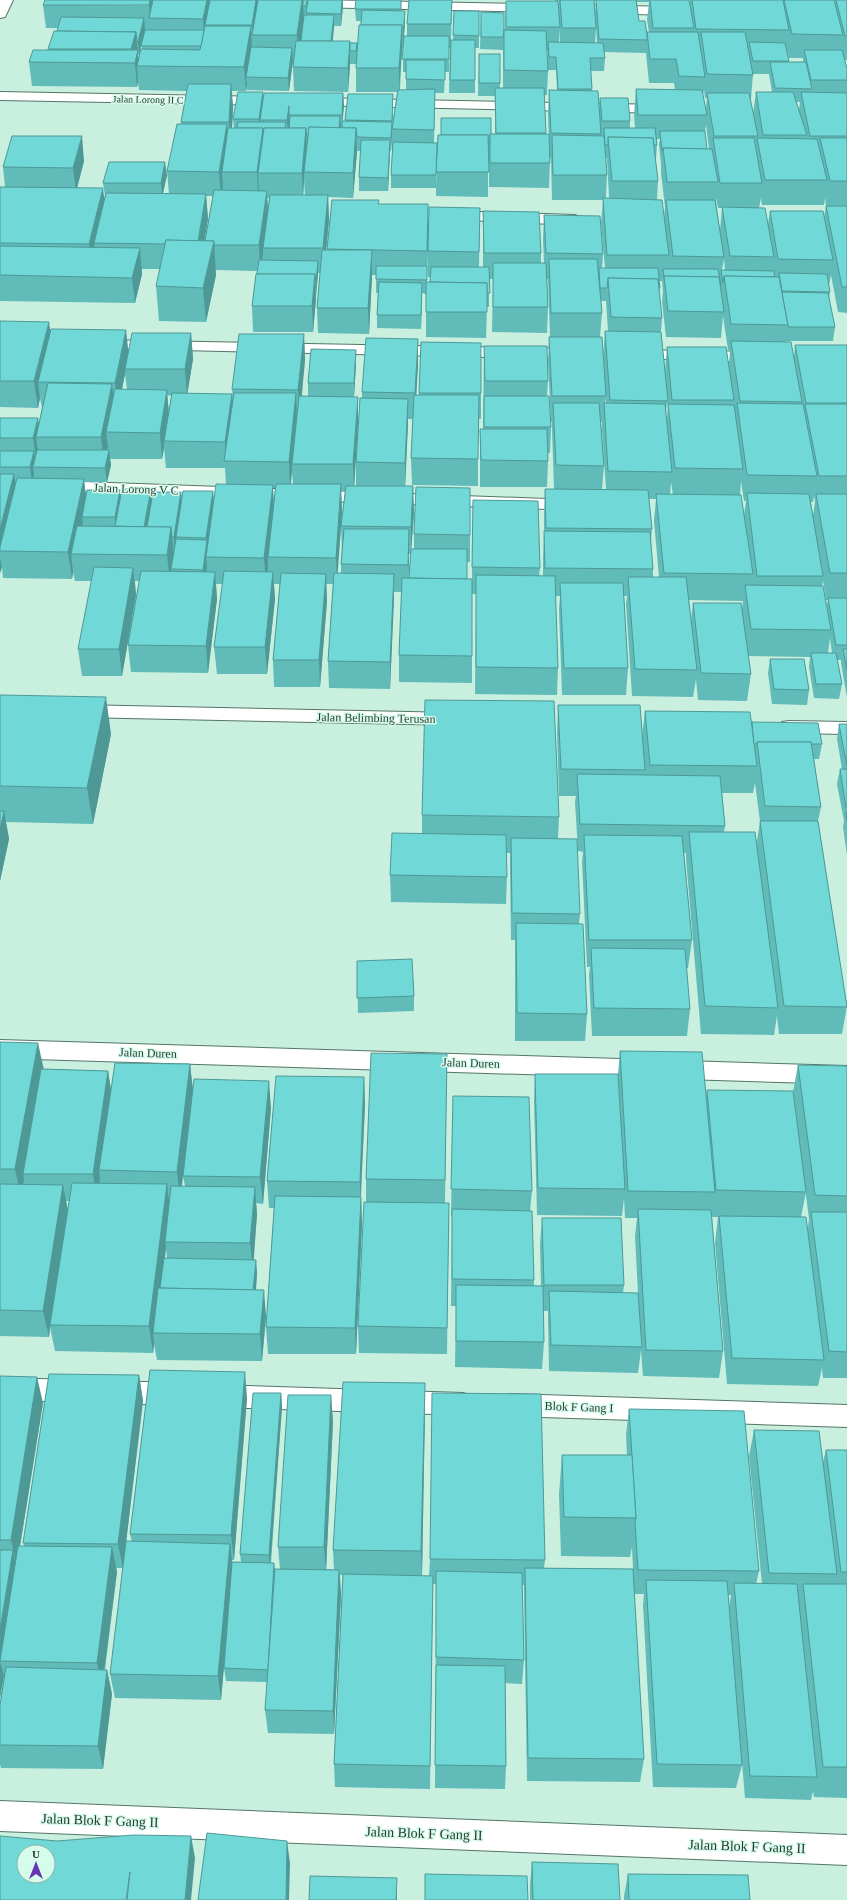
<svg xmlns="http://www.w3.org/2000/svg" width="847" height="1900" viewBox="0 0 847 1900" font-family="'Times New Roman',serif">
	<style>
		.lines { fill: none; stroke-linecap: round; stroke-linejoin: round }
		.service-casing { stroke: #537668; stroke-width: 2 }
		.minor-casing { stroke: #537668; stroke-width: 2 }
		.tertiary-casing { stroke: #537668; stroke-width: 2 }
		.service { fill: #fff; fill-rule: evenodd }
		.minor { fill: #fff; fill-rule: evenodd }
		.tertiary { fill: #fff; fill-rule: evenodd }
		.wall { fill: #60bbb9; fill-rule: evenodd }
		.shaded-wall { fill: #4e9896 }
		.building { fill: #70d9d7; stroke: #4e9896; fill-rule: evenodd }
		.labels { text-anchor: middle; stroke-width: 3; stroke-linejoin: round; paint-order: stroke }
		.far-street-label { font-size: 10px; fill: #2b3b34; stroke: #d6fcec }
		.street-label { font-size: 12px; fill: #2b3b34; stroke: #d6fcec }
		.near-street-label { font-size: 14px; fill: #2b3b34; stroke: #d6fcec }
	</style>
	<rect width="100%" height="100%" fill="#c9efdf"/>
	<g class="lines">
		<defs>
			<g id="service">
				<path d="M79,705l376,8 7,1 3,5 -3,5 -7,1 -376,-8 -7,-1 -3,-5 3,-5z"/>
				<path d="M789,721l58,1v12l-58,-1 -7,-1 -3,-5 3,-5z"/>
			</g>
			<g id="minor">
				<path d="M314,0l363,7 5,1 2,3 -2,3 -5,1 -368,-8 -2,-3 2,-3z"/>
				<path d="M0,92l267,5 5,1 2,3 -2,3 -5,1 -267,-5z"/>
				<path d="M313,98l352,7 5,1 2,3 -2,3 -5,1 -357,-8 -2,-3 2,-3z"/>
				<path d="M449,211l126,4 5,2 3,3 -3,3 -5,2 -131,-6 -3,-3 3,-3z"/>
				<path d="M97,340l482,9 6,2 2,3 -2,3 -6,2 -488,-11 -2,-3 2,-3z"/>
				<path d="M633,350l126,2 6,2 2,3 -2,3 -6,2 -132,-4 -2,-3 2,-3z"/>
				<path d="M0,479l574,21 6,1 3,4 -3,4 -6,1 -574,-21z"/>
				<path d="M0,1040l847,26v18l-847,-26z"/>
				<path d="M0,1378l77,2 9,3 4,8 -4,8 -9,3 -77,-2z"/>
				<path d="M111,1381l66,2 9,3 4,8 -4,8 -9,3 -66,-2 -9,-3 -4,-8 4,-8z"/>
				<path d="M217,1385l246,8 9,3 4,8 -4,8 -9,3 -246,-8 -9,-3 -4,-8 4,-8z"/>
				<path d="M511,1394l336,11v22l-336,-11 -9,-3 -4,-8 4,-8z"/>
				<path d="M0,1801l847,34v30l-847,-34z"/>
			</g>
			<path id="tertiary" d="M0,0h13l-8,17 -5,1z"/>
		</defs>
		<use href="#service" class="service-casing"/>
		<use href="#minor" class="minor-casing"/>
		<use href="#tertiary" class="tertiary-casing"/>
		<use href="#service" class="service"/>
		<use href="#minor" class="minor"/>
		<use href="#tertiary" class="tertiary"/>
	</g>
	<g class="wall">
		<path d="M401,0v11h4l-1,25h3v-12l45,-24 -1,40h2l1,-29 25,25v12h-4v45h-26l1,-45h-1v24h-4l-1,21h-9l-1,50 3,13 -1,32h-45v-13l1,-21v-19l-1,16h-1l-2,40h-29v-14l2,-26h-4l-4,47 -25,-1 1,23 -3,30h1l5,-50 47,4 49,25 -1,53h3v-5h-2v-26l52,-43 -1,59h4v-56l58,42v10h3l-1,-23 1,-25 59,39 -1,14h3l-4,-45 2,-23h-51l-1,-42h-1l-1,30 -60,-1v-31h-1v41l-52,-1v-24l55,-38h4v-38h-17l1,-42h21v34h3v-38l-23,-1 1,-37 24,18 1,-29 53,11v-11h-4v-1h134l1,4v-4h94l-1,3 1,-3h63v63v-3h-2l2,9v244l-9,-1 -7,-37 -2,10 1,7 -1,7 6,28 -2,14h-47v1l8,14 1,-11h52v353l-6,-35v-3h-4l5,24 -3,15 -25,-1 -5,-31 1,-10 -62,-1 3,18 -4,27 -49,-1 -2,-21 -3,18 -61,-1 -6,-92 1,-8h-3l4,72 -2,27h-64l-3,-85 1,-14h-5l3,72 -1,27 -82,-1 1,-100h-4v89l-73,-1v-27l3,-63h-8l-4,97 -61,-1 -1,-27 5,-77h-7l1,17 -7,86h-46l-1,-27 7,-76h-6l1,15 -8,75h-50l-3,-27 9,-63h-7l1,15 -9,74 -77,-1 -3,-27 11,-64h-4l1,14 -14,81h-40l-4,-27 14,-68h-17l-2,-9 -1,7 -69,-1 -1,-11 -2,6v-155l39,5 3,-15 -2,-10 -2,10 -38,-1v-86l51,10 77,20 63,-18 2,26 -6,35h45l1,9 -1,-14 72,-55 1,26 -4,36 7,1v-14l48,-19 -2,33h4v26l-4,63h2v-24l6,-64v-6l56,-27 -2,30h3l2,-53 60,51v26h-3v67l-66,-1 -1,-27 2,-39h-5l-3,67h8l1,27 -3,36h3v-15l56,1v27h-3v17l5,5v-57l68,41 -1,8h4v-18l1,-27v-16l1,-26h9l-2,-60v-7h-1l-3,-60 1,-25h1l-2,-58h-1l1,28 -1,26 -55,-1 1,-53h-4v28h-2l-1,31 -60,-1v-43l-4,-1 -1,36 -44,-1v-13l1,-22h-2v-18h-4l-3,59 -51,-1 -1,-25 3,-35h-2l-5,59h-60l-1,-26 5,-35 -41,-1v5l-10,47 -47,-1 -3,-35 4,-17h-18v5l-7,29 -135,-2v-114h5l-2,-20 81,-6 -7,27 27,11 1,-3 -2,-13 64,-8 -4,19h6l-2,-23 14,-47 6,-33 -48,-1 -1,-8 -1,5 -105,-1 -3,-24 19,-12v-1l9,-18 1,-3h-12l-3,-23 300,1 -2,20h-7l-1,15 24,2v7l4,-29h-5l-1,-12zM594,1h2l-1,11 2,31h-2l1,-15zM637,2h12l-2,18 2,12h-2v3l-8,-14zM559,28l1,14h-1zM142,44v5l-3,10 -1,-4h1zM402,48h1v24h3v18h-6zM787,48l2,10h14v4h-14zM547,51h1v19h8l1,20h-8l-1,24 1,32 -3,-12 -2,-39h3l1,-24zM604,52l42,1 3,30h25l1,7 -39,-1 -2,25 1,14h-5v-7l-30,-23 -1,9 -7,-16 -1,-20h13l1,-13zM293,59h1l-1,8 1,24 54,1 2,-28h6v28h41l-5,35 1,-33h-45l-3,27h-3l2,-15 -1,-13 -80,7v-8l-30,27 1,9h-2l1,-20 -1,-17h14l1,-6v5l42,1zM753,74h16l3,18h-16l-3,22 -3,-15h1zM704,90l1,8h2l-1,11 -3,-14zM796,102h4l-1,8zM706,124l3,25h-2l-2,-16zM657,139h3l-1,5 2,20v9l4,34 -1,11 -7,-19 1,-18 -3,-23h1l1,-13zM606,158h1l2,40h-3l1,-23zM304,180l1,15h-2zM206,196h7l-8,45h-1l4,-22zM267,198h2l-1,10zM716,198l2,10h4l-2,22 -4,-29zM761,198l1,7h62l1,-7 1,8 -2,11 -54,-6 -2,13 -9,-16zM724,259l1,11h-3zM659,281h3l1,11 -1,10 4,35 55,1 2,-22 5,34h2l-1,14 -62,-17 -2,24 -4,-39 1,-14 -3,-25 1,-5zM601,301h5l2,30h-3l-2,26 3,46h-1l1,-7 -6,-59 2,-24zM125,374l2,15h-5zM167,395l5,1 -3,16zM667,402l1,4 -1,13 -1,-5zM601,422h1v8l4,59h-4l2,-23zM164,448l2,20h59l1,16 -12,19 -1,-12 -31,9 -1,-8 -29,5h-32l-34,-2 -2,-13h23l4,-17 -1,-6h52zM292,471l1,13h-2zM741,481l3,20h2l-2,14 -4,-20zM671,482l2,13h-3zM273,488h2l-1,14zM341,491h4l-4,34 1,-14zM814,496l1,6 -2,13 -2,-13h2zM649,499h7l-2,22 5,56h-6v-8l-2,-28 1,-12zM341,527l1,26 -1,11v9h-4zM409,554h2l-2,24h-1zM823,581l3,19h2l-1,5 -5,-19zM689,600l54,1 -1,8 -49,-6 -2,17zM830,638l2,15h-4z"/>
		<path d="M484,346l64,35 -1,15 4,31 -1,26h-2v8l-1,26h-67v-58h3z"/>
		<path d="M770,659l39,31 -2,15 -35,-1 -4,-31z"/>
		<path d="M0,695l111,39 -18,90 -87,-2 3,17 -9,42z"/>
		<path d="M558,705l84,31 3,-25 107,11 70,22 -3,15h-5l7,48 -3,14 29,185 -5,28h-63l-2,-18 -3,19 -73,-1 -15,-175v-6h-2l8,87 -4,28h-2l4,41 -3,27h-95l-3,-61 1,-8h-3l-5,-105 1,-10 -5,-1 -3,-49 1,-6h-17l-2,-64zM755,783l5,38 -3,20 -33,-9 1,-6 -3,-33h31z"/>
		<path d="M839,724h8v131l-4,-28 1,-6 -7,-37 3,-15h2l-5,-30z"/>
		<path d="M422,815l137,2 -1,21 22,76 -1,10 8,90 -2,27h-70v-101h-4l-1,-75v-12h-4l1,24 -1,27 -115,-2 -1,-27 32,-41z"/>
		<path d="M357,961l57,35v15l-56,2z"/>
		<path d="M0,1042l43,27 65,2 3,18 79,-25 3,27 78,17 -8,96 -7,-1 1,11 -4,46h3l1,14 -1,16 10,26 -4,45 -105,-1 -3,-16 -1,9 -98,-2 -5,-24 -1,10 -49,-1zM191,1110l-8,66 2,10h-3zM66,1201h3l-1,10zM166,1248l1,10h-2z"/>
		<path d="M620,1051l86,47 1,-8 99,102 -5,25 7,10 1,-8 -16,-127 5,-27 49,1v312h-24l-1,-10 -4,18 -91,-2 -12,-141 3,-26h-6l11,134 -4,27 -76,-2 -2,-26 -3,23 -89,-2 -1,-53v-7h-5l1,31 -2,27 -87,-2 1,-61h-5l1,-90h-1l2,-120 79,95 -2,20 4,69v6h7l-1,-42 2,-26 82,67 -1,8h15l-3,-57 2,-18h-12l-1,-20 -2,18 -85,-1 -3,-114 1,-27h83z"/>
		<path d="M447,1054l-2,149h4l-2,151 -88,-1 -1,-27 8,-124v-23z"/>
		<path d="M364,1077l1,27 -4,93 1,27 -6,130h-88l-2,-27 8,-119h-5l-2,-27z"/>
		<path d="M139,1375l4,26 -20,167h-7l1,4 -12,98h2l5,24 -9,75 -102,-1 -1,-4v-59l4,-28v-2l-4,23v-322l43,27 -23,143h4l-1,-3z"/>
		<path d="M281,1393l1,14 -11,156h3l1,6h5l-2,-22 55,-126 -7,148 8,1 -1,-20 92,-141 -3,167h7l1,-17 115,1 -1,8 89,1 -1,-22 -2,10 -69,-1 -2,-62 3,-39h65l-1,-20 3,-26 130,162 -3,13h6l-13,-128 5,-26 69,32 3,-12h21v348l-33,-1 -1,-6 -2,9 -66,-2 -16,-190 2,-13h-3l14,170 -6,23 -83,-1 -10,-182 1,-11h-10l10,165 -4,23 -113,-1 -3,-189v-7h-2l2,75 -2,24 -17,-1 1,83 -1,23 -70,-1 1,-204h-3l-3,205 -95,-2 -1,-23 9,-189h-3l1,19 -7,140 -66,-1 -3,-23 2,-28 -41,-1 -2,-13v-4l-3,36 -106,-2 -5,-24 22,-132 -2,-8 117,-136 -13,162h-2v2h9l-1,-8z"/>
		<path d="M532,1862l88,38h-90v-16z"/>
		<path d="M628,1874l122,26h-126v-4z"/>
	</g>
	<g class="shaded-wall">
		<path d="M150,0h7l-7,18 -1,-13z"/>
		<path d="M207,0h5l-7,25 1,18 -2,-8 -1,-16z"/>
		<path d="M256,0h4l-7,35 -1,-10z"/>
		<path d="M302,0h1l1,20 -6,39 -1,-24z"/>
		<path d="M342,0h1v6l-2,20v-12z"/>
		<path d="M405,11v12l-2,25v-12z"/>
		<path d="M334,15v13l-3,23v-10z"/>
		<path d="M144,18l1,12 -6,25 -1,-13z"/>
		<path d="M402,25v24l-3,43v-24z"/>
		<path d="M251,26l1,23 -6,28 1,8 -1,6 -2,-24z"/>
		<path d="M136,32l3,34h-2l1,16 -1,5 -2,-24h-2l-2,-14z"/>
		<path d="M350,41v24l-2,27v-24z"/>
		<path d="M292,48l1,13 -4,30 -1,-13z"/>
		<path d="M231,84l2,24 -2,39 -2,-25z"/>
		<path d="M263,92v13l-3,15v12l-1,-13z"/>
		<path d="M343,93l1,13 -2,22v-13z"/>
		<path d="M393,94v13l-1,22v-8z"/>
		<path d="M289,106v17l-1,11 -1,-14z"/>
		<path d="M340,116l1,13 -3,8z"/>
		<path d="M392,122v13l-1,16v-13z"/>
		<path d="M227,124l2,24 -7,24 1,14 -2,10 -2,-24z"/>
		<path d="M263,128l2,24 -7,21 1,19 -1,5 -1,-25z"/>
		<path d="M306,128l1,25 -3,19v8l-1,18 -1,-25z"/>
		<path d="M356,128l1,24 -4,46v-25z"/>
		<path d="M82,136l2,25 -8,31 -3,-24z"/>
		<path d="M390,140v13l-2,38v-13z"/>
		<path d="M165,162l2,13 -5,22 -1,-14z"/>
		<path d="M103,188l3,25 -12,30 1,12 -3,14 -3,-25z"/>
		<path d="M267,191l1,25 -5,32v6l-3,17 -1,-26z"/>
		<path d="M206,194l2,25 -8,50 -2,-25z"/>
		<path d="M328,195l1,25 -5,53 -1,-25z"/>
		<path d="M428,204v25l-1,47v-25z"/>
		<path d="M214,241l2,34 -10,47 -3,-34z"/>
		<path d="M140,248l2,26 -7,29 -3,-25z"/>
		<path d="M372,250v26l-3,58 -1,-26z"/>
		<path d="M318,261v14l-2,20v-14z"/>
		<path d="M315,274l1,26 -3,32 -1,-26z"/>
		<path d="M422,283v13l-1,33v-14z"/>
		<path d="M49,322l4,26 -15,34 2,16 -2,10 -4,-27z"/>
		<path d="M126,330l3,26 -4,13v5l-7,35 -3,-26z"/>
		<path d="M191,333l2,26 -6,37 -2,-27z"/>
		<path d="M304,334l1,26 -5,56 -2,-26z"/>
		<path d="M418,339v26l-3,54v-26z"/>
		<path d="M356,350v14l-2,33v-14z"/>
		<path d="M112,384l3,26 -9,22 2,14 -4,18 -3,-27z"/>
		<path d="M167,390l2,26 -5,25v7l-2,11 -2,-26z"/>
		<path d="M296,393l1,26 -5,45v7l-2,17 -1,-26z"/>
		<path d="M232,394l2,26 -8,41 -1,-19z"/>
		<path d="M358,397v26l-4,68 -1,-27z"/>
		<path d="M408,399v26l-3,64v-26z"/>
		<path d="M38,418l3,19h-5l3,21 -2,7 -4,-27z"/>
		<path d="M109,450l2,15 -4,17 -2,-14z"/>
		<path d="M34,451l2,15 -3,1 1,8 -2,6 -2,-14z"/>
		<path d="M14,474l4,27 -18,50v-22z"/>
		<path d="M84,479l3,27 -5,11 1,10 -12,27 2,18 -1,7 -4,-27z"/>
		<path d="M341,484l1,27 -5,73 -1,-26z"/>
		<path d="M273,485l1,27 -6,45v10l-2,17 -2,-26z"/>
		<path d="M413,486l1,27 -3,41v-27z"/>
		<path d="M151,489l1,15 -5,33 -4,-3z"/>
		<path d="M120,490l1,15 -5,27 -1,-15z"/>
		<path d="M213,491l1,15 -8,51 1,10 -2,17 -2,-14 4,-25 -1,-7z"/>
		<path d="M181,492l1,14 -6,31v6l-1,9 -1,-15z"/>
		<path d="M171,527l3,27 -3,15v3l-1,10 -3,-27z"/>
		<path d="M409,529v27l-1,36v-27z"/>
		<path d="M0,558l2,9 -2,6z"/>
		<path d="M133,568l3,27 -14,81 -3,-27z"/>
		<path d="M215,572l2,27 -9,74 -2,-27z"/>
		<path d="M273,572l2,27 -8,75 -2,-27z"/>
		<path d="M326,574l1,27 -7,86 -1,-27z"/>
		<path d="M394,574v27l-4,88v-27z"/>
		<path d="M106,697l5,37 -18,90 -6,-36z"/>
		<path d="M4,811l5,28 -9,42v-51z"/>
		<path d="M38,1043l6,27 -21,104 1,6 -3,16 -6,-27z"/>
		<path d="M190,1064l3,27 -13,108 -3,-27z"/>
		<path d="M108,1071l4,27 -13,72 1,9 -3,22 -4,-27z"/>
		<path d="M364,1077l1,27 -5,105v-27z"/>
		<path d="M269,1081l2,27 -8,96 -3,-27z"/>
		<path d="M167,1184l3,27 -5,31 1,6 -6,48 -7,37 1,11 -1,9 -4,-27z"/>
		<path d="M63,1185l5,26 -18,114v2l-1,10 -6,-26z"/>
		<path d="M255,1187l2,27 -4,56 -3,-27z"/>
		<path d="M361,1197l1,27 -6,130 -1,-26z"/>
		<path d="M256,1260l1,14 -3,37 -1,-14z"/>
		<path d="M264,1290l2,26 -4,45 -2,-27z"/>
		<path d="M245,1372l2,26 -13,162 -3,-25z"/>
		<path d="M139,1375l4,26 -20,167 -5,-24z"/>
		<path d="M37,1377l6,26 -26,162 -6,-25z"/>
		<path d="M425,1383v26l-3,167 -1,-25z"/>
		<path d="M281,1393l1,14 -12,161 -1,-13z"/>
		<path d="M331,1395l2,26 -7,151 -2,-25z"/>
		<path d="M230,1544l3,24 -12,132 -3,-24z"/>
		<path d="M112,1547l5,25 -15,115 -5,-24z"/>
		<path d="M13,1550l6,25 -19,86v-31z"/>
		<path d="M339,1570l2,24 -7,140 -1,-23z"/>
		<path d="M0,1662l4,13 -4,23z"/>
		<path d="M107,1670l5,24 -9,75 -5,-23z"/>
		<path d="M191,1836l4,22 -4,42h-6z"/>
		<path d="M287,1841l3,22 -1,37h-3z"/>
		<path d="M397,1878v22h-1z"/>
	</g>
	<g class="building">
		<path d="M45,0h105l-1,5h-106z"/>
		<path d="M153,0h54l-4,19 -54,-1z"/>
		<path d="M210,0h46l-4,25h-47z"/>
		<path d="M258,0h44l-5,35h-45z"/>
		<path d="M303,0h4l-1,6h-3z"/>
		<path d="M308,0h34l-1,14 -35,-1z"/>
		<path d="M356,0h45v9h-46z"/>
		<path d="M409,0h43l-1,24h-44z"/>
		<path d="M560,0h34l2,28h-34z"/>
		<path d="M596,0h40l3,21h6l2,14v5l-48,-1z"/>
		<path d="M650,0h39l5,28h-41z"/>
		<path d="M692,0h91l6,30 -93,-1z"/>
		<path d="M784,0h50l9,35 -51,-1z"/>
		<path d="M836,0h11v36h-2z"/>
		<path d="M506,1h52l2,26h-54z"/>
		<path d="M362,10l43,1 -2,25h-1v-11h-41z"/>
		<path d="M454,11h25v25l-26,-1z"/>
		<path d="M481,12l23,1v17l-1,7h-22z"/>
		<path d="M304,15h30l-3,26h-30z"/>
		<path d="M61,17l83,1 -6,24h-1l-1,-10 -79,-1z"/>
		<path d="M359,25h43l-3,43h-43z"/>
		<path d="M205,26h46l-7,41 -107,-1 4,-17 59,1z"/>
		<path d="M145,30h59l-3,16h-60z"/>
		<path d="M504,30l42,1 2,40 -44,-1z"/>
		<path d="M54,31l82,1 -5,17h-83z"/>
		<path d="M647,32h51l7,45 -26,-1 -3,-17h-26z"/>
		<path d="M701,32h44l8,43 -46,-1z"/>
		<path d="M404,36h45v23h-47z"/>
		<path d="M451,40h24v40h-25z"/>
		<path d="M296,41h54l-2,27 -55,-1z"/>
		<path d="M548,42l55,1 2,15h-15l2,31h-34l-2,-32h-7z"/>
		<path d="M749,42l36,1 4,18h-36z"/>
		<path d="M350,43h7l-1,8h-6z"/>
		<path d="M251,47l41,1 -4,30 -42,-1z"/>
		<path d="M33,50h105l-3,13 -106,-1z"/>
		<path d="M804,50h38l5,19v11h-36z"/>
		<rect x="479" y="54" width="21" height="29"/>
		<path d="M406,60h39v20l-39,-1z"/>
		<path d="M770,62h36l6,27 -37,-1z"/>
		<path d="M188,84h43l-2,38h-48z"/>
		<path d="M495,88h49l2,45h-50z"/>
		<path d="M435,89l-1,41 -42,-1 6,-39z"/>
		<path d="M636,89l66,1 5,25h-69z"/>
		<path d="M549,90l49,1 3,43 -50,-1z"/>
		<path d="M238,92h25l-4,27h-26z"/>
		<path d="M756,92h37l14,43h-44z"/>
		<path d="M801,92l46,1v43h-37z"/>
		<path d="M264,93h79l-1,22h-53v-9l-2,14h-27z"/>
		<path d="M707,93h42l9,43h-44z"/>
		<path d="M348,94h45l-1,27 -47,-1z"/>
		<path d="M600,98h28l2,23h-28z"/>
		<path d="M290,116h50l-1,12 -30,-1 -1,10h-1l-1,-9h-17z"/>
		<path d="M441,118h50v16h-1v9h-2v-8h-47z"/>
		<path d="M342,121l50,1 -1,16 -34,-1 -1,-9h-14z"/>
		<path d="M238,122h48l-1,6h-21v6l-1,-6h-26z"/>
		<path d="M177,124h50l-8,48 -52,-1z"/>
		<path d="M309,127l47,1 -3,45 -49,-1z"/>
		<path d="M228,128h35l-6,44h-35z"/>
		<path d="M264,128h42l-4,45h-44z"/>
		<path d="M604,128h51l2,17h-3l-1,-7 -45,-1v8h-3z"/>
		<path d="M660,131h45l2,18 -44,-1 -1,3z"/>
		<path d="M490,134h59l1,29h-60z"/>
		<path d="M438,135h50l1,37h-53z"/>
		<path d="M552,135l52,1 3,39h-54z"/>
		<path d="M12,136h70l-9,32 -70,-1z"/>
		<path d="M608,137l45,1 5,43h-46z"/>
		<path d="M713,138h41l8,45h-42z"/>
		<path d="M757,138l60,1 10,41h-62z"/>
		<path d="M820,138h27v43h-17z"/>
		<path d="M361,140h29l-2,38 -29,-1z"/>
		<path d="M393,142l44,1 -1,32h-45z"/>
		<path d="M663,148l49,1 6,33h-51z"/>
		<path d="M109,162h56l-4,21h-58z"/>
		<path d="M0,187l103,1 -14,56 -89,-1z"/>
		<path d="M214,190l53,1 -8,54h-45v-4h-9z"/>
		<path d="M106,193l100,1 -8,47 -32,-1 -1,4 -71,-1z"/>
		<path d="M270,195h58l-5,53h-60z"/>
		<path d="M603,198l59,2 7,55h-62z"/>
		<path d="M332,200h47l-1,4h50l-1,47 -100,-2z"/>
		<path d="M666,200h49l9,57 -51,-1z"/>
		<path d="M826,206h21v81h-5z"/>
		<path d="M429,207l51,1 -1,44 -51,-1z"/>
		<path d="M722,207l43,1 9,49 -44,-1z"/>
		<path d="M483,211l56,1 2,41h-57z"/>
		<path d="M770,211h53l10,49 -55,-1z"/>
		<path d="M544,215l56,1 3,38 -57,-1z"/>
		<path d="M166,240l48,1 -11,47 -47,-2z"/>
		<path d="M0,246l140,2 -8,30 -132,-3z"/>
		<path d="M322,250h50l-4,58h-51z"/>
		<path d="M549,259h48l5,54h-51z"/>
		<path d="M259,260l59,1 -2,20 -1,-7h-58z"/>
		<path d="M493,263h53l2,44h-55z"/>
		<path d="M376,266h51v14l-51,-1z"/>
		<path d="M431,267h58l1,26h-3v-10l-57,-1z"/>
		<path d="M599,268h59l2,20h-1l-1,-9 -50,-1 -1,10h-7z"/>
		<path d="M663,269h55l3,17h-1l-1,-9 -55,-1v2z"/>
		<path d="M721,270l53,1 1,6 -51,-1 -1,7z"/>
		<path d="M779,273l48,1 3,18 -48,-1z"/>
		<path d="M256,274h59l-3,32h-60z"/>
		<path d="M664,276l55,1 5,35 -56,-1z"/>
		<path d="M724,276l55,1 9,48 -57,-1z"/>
		<path d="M608,278l50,1 4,39 -51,-1z"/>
		<path d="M379,282l43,1 -1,32h-44z"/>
		<path d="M426,282l61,1v29h-61z"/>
		<path d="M782,292l46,1 7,34h-47v-2z"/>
		<path d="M0,321l49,1 -15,59h-34z"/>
		<path d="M51,329l75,1 -11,53 -77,-1z"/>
		<path d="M605,331l56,1 7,69 -58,-1z"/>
		<path d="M132,333h59l-6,36h-60z"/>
		<path d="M239,334h65l-6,56 -66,-1z"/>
		<path d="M549,337h53l4,59h-54z"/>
		<path d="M366,338l52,1 -3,54 -53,-1z"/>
		<path d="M731,341l60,1 11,60 -62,-1z"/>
		<path d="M421,342l60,1v50h-62z"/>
		<path d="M795,345h52v58h-41z"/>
		<path d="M484,346h63l1,35h-63z"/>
		<path d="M667,347h59l8,53h-62z"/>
		<path d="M311,349l45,1 -2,33h-46z"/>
		<path d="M48,383l64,1 -11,53h-65z"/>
		<path d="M115,389l52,1 -7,43 -54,-1z"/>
		<path d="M172,393l60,1 -7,48 -61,-1z"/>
		<path d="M234,393h62l-7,69 -65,-1z"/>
		<path d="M414,395h65l-1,64 -67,-1z"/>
		<path d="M299,396l59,1 -5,67h-61z"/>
		<path d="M484,396h65l2,31h-67z"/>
		<path d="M360,398l48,1 -3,64 -49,-1z"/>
		<path d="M553,403h46l5,63 -48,-1z"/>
		<path d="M604,403l61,1 7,68 -64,-1z"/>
		<path d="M737,403l66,1 14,72 -70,-1z"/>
		<path d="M668,404l66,1 9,64 -68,-1z"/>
		<path d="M805,404h42v72h-28z"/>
		<path d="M0,418h38l-5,20h-33z"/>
		<path d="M480,429h67l1,32 -67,-1z"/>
		<path d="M37,450h72l-4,18 -72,-1z"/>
		<path d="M0,451h34l-4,16h-30z"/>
		<path d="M0,474h14l-14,55z"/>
		<path d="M17,478l67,1 -16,73 -68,-1v-4z"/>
		<path d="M216,484l57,1 -9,73 -58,-1z"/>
		<path d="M276,484h65l-5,74 -68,-1z"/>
		<path d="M346,486h67l-2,41 -70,-1z"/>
		<path d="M416,487l54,1v47l-56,-1z"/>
		<path d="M122,489h29l-7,38 -29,-1z"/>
		<path d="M545,489l103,1 4,39 -106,-1z"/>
		<path d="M87,490h33l-5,27h-33z"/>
		<path d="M183,491h30l-7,47 -30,-1z"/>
		<path d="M153,492h28l-7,45h-2l-1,-10h-24z"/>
		<path d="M747,493l62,1 14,82h-66z"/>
		<path d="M656,494l85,1 12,79 -89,-1z"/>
		<path d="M816,494h31v79h-17z"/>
		<path d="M473,500l65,1 2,67 -68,-1z"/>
		<path d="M77,526l94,1 -4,28 -96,-1z"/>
		<path d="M344,529h65l-1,36 -67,-1z"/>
		<path d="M544,531l106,1 3,37 -108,-1z"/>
		<path d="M176,539l31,1 -4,30 -32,-1z"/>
		<path d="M411,549h56v30l-58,-1z"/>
		<path d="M94,567l39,1 -14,81h-41z"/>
		<path d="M141,571l74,1 -9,74 -78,-1z"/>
		<path d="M224,571l49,1 -8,75h-51z"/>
		<path d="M281,573l45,1 -7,86h-46z"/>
		<path d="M334,573l60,1 -4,88 -62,-1z"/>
		<path d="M476,575l79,1 3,92 -82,-1z"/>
		<path d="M628,577h58l11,93 -62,-1z"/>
		<path d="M402,578l70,1v77l-73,-1z"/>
		<path d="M560,583h63l5,85h-64z"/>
		<path d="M745,585l78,1 8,44 -80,-1z"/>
		<path d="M828,598h19v47h-11z"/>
		<path d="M693,603h48l10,71 -50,-1z"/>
		<path d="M843,649h4v21z"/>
		<path d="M811,653h25l6,31h-26z"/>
		<path d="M770,659h34l5,31 -35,-1z"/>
		<path d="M0,695l106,2 -19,91 -87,-2z"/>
		<path d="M425,700l129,1 5,116 -137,-2z"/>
		<path d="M558,705h82l5,65 -84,-1z"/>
		<path d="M645,711l105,1 7,54 -107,-1z"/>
		<path d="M752,722l66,1 4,21h-11v-2h-54l-1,2h-2z"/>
		<path d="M839,724h8v42z"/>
		<path d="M757,742h54l10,65 -56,-1z"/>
		<path d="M840,769h7v38h-1z"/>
		<path d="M577,774l143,2 5,50 -145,-2z"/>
		<path d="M0,811h4l-4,19z"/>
		<path d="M846,812h1v10z"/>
		<path d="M760,821h58l29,186 -63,-1z"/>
		<path d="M689,832h66l23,176 -73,-2z"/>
		<path d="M392,833l114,2 1,42 -117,-2z"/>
		<path d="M584,835l98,1 10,104h-103z"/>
		<path d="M511,838l66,1 3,75 -68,-1z"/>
		<path d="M516,923l67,1 4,90 -70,-1z"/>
		<path d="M591,948l94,1 5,60 -96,-1z"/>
		<path d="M412,959l2,37 -57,2v-37z"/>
		<path d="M0,1042l38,1 -23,126h-15z"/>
		<path d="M620,1051l82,1 13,140 -87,-1z"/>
		<path d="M371,1053l76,1 -2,126 -79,-1z"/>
		<path d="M115,1063l75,1 -13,108 -78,-2z"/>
		<path d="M798,1065l49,1v130l-32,-1z"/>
		<path d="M41,1069l67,2 -15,103h-70z"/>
		<path d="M535,1074h83l7,115 -87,-1z"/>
		<path d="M276,1076l88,1 -4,105 -93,-1z"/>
		<path d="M194,1079l75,2 -9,96 -77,-1z"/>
		<path d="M707,1090l86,1 13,101 -90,-2z"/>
		<path d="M453,1096l76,1 3,94 -81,-2z"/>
		<path d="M72,1183l95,1 -18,142 -99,-1z"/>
		<path d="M0,1184l63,1 -20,126 -43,-1z"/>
		<path d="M171,1186l84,1 -5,56 -85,-1z"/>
		<path d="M275,1196l86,1 -6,131 -89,-1z"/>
		<path d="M364,1202l85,1 -2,125 -89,-2z"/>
		<path d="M452,1209l80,2 2,69 -82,-1z"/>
		<path d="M638,1209l73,1 12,141 -77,-1z"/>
		<path d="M811,1212h36v140l-18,-1z"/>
		<path d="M719,1216l87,1 18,143 -92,-2z"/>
		<path d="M542,1218h79l3,67h-80z"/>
		<path d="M164,1258l92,2 -3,30 -93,-2z"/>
		<path d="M456,1285l87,1 1,56 -88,-1z"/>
		<path d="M158,1288l106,2 -4,44 -107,-1z"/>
		<path d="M549,1291l89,2 4,54 -91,-2z"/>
		<path d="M150,1370l95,2 -14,163 -101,-1z"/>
		<path d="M49,1374l90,1 -21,169 -95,-1z"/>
		<path d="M0,1376l37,1 -26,163h-11z"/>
		<path d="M343,1382l82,1 -4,168 -88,-1z"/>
		<path d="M253,1393h28l-12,162 -29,-1z"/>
		<path d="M432,1393l109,1 4,166 -115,-1z"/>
		<path d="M288,1395h43l-7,152h-46z"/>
		<path d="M629,1409l115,2 15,160 -121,-1 -3,-48 1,-4z"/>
		<path d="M754,1430l65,1 18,143 -68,-1z"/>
		<path d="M826,1450h21v122h-6z"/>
		<path d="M562,1455h70l4,63 -72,-1z"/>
		<path d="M126,1541l104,3 -12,132 -108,-2z"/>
		<path d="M18,1546l94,1 -15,116 -97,-2z"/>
		<path d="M0,1550h13l-13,80z"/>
		<path d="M232,1562l42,1 -6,107 -44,-2z"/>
		<path d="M525,1568l108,1 11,190 -116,-1z"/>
		<path d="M275,1569l64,1 -6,141 -68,-1z"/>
		<path d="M436,1571l86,2 2,87 -88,-3z"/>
		<path d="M343,1574l90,2 -3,190 -96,-2z"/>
		<path d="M646,1580l81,1 15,184 -85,-1z"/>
		<path d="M734,1583l63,1 20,193 -67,-1z"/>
		<path d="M803,1584h44v183h-24z"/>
		<path d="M436,1665l69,1 1,100 -71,-1z"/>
		<path d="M6,1667l101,3 -9,76 -98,-1v-40z"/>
		<path d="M207,1833l80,8 -1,59h-88z"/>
		<path d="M134,1835l57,1 -6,64h-58l3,-28 -4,28h-126v-64l57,5zM24,1852h24v24h-24z"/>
		<path d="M532,1862l86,2 2,36h-87z"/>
		<path d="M425,1874l102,2 1,24h-103z"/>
		<path d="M628,1874l120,1 2,25h-121z"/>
		<path d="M310,1876l87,2 -1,22h-87z"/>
	</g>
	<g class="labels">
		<g class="far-street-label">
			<text transform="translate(148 99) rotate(1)" y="4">Jalan Lorong II C</text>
		</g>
		<g class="street-label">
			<text transform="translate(136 489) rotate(2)" y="4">Jalan Lorong V C</text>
			<text transform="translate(376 718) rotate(1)" y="4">Jalan Belimbing Terusan</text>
			<text transform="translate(148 1053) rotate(2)" y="4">Jalan Duren</text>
			<text transform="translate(471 1063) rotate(2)" y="4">Jalan Duren</text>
			<text transform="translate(579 1407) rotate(2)" y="4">Blok F Gang I</text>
		</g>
		<g class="near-street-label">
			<text transform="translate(100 1820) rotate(2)" y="5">Jalan Blok F Gang II</text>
			<text transform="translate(424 1833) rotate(2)" y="5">Jalan Blok F Gang II</text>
			<text transform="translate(747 1846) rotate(2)" y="5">Jalan Blok F Gang II</text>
		</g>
	</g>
	<g transform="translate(36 1864)"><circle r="19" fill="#d6fcec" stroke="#92afa2"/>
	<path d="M0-3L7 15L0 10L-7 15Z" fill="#6836ae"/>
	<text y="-6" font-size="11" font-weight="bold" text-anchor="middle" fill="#2b3b34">U</text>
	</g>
</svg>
